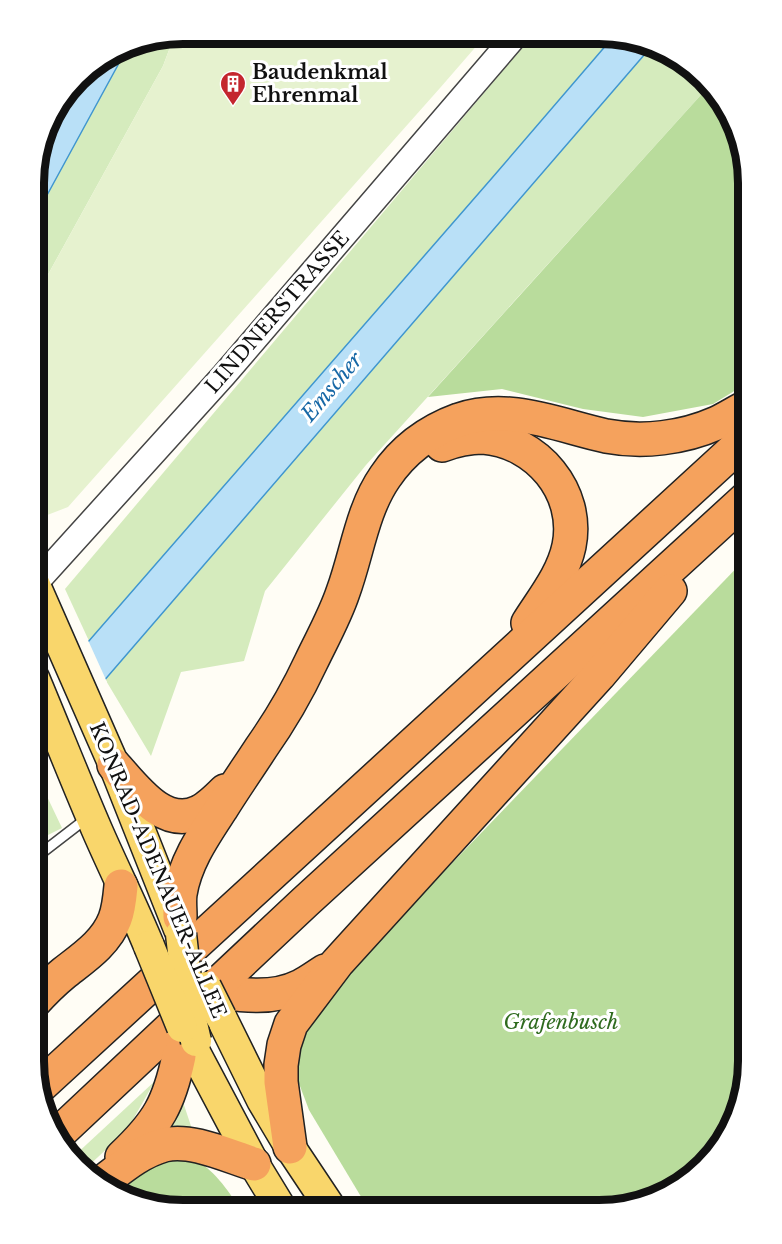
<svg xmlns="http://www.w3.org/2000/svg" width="782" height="1244" viewBox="0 0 782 1244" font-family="'Libre Baskerville',serif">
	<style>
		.green { fill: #d5ebbd }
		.forest { fill: #b9dc9c }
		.pitch { fill: #e6f2cf }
		.water { fill: #b9e0f7; stroke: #3f96cf; stroke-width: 1.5 }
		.pier { fill: #fffdf5 }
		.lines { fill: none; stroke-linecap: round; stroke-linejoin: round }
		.service-casing { stroke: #444; stroke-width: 12 }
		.tertiary-casing { stroke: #444; stroke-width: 27 }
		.primary-casing { stroke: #222; stroke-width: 33 }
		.motorway-casing { stroke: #222; stroke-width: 36 }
		.service { stroke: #fff; stroke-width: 9 }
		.tertiary { stroke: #fff; stroke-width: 24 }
		.primary { stroke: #f9d66b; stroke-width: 30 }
		.motorway { stroke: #f5a25d; stroke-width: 33 }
		.primary-bridge-casing { stroke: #222; stroke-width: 33; stroke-linecap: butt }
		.primary-bridge { stroke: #f9d66b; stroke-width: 30 }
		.labels { text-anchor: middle; stroke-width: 6; stroke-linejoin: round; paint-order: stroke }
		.poi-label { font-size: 20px; font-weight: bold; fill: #111; stroke: #fff; text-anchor: start }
		.street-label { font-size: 20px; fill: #111; stroke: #fff }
		.park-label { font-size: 20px; font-style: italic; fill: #2f6b1f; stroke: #fff }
		.water-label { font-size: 21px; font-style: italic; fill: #1768a6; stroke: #fff }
		.rim { fill: none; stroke: #111; stroke-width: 8 }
	</style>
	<rect width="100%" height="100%" fill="#fffdf5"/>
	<g class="green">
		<path d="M175,34l-12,32 -129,234v-81l96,-176z"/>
		<path d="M533,35l81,1 -122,142 -403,463 -24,-52z"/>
		<path d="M651,47l47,23 11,16 -343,379 -101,126 -21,70 -63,11 -30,84 -46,-77z"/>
		<path d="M33,767l29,61 -22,11 -7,6z"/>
		<path d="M155,1081l-28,49 -43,40 -11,-13z"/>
		<path d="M183,1102l11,33 -41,6z"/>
	</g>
	<g class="forest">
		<path d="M709,86l29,40 11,57v199l-36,22 -70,13 -60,-8 -81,-20 -74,8z"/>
		<path d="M749,555v517l-31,80 -62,48 -56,11 -231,-1 -60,-100 -20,-53 35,-61z"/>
		<path d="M191,1157c23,12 36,32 50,53h-78l-49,-21 16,-13 37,-17z"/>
	</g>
	<path class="pitch" d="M183,33l303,2 -46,53 -372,419 -31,12 -3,-6v-213l129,-234 12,-32z"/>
	<g class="water">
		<path d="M614,36h14l23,11 -618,716 1,-59 458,-526z"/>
		<path d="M130,43l-96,176v-56l15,-47 35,-46 42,-26z"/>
	</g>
	<path class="pier" d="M87,638l20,44 -70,80 -4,-9 1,-54z"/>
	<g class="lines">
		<defs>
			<path id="service" d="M33,862l6,-7 48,-37"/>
			<path id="tertiary" d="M34,585l190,-210 292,-340"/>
			<g id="primary">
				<path d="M34,583l80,182 65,164"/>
				<path d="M34,678c21,50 41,101 63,152 17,39 36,77 52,116"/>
				<path d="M221,1017l41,83 28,47 42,63"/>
				<path d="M191,1045l63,119 28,46"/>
			</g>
			<g id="motorway">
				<path d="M442,445c13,-5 27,-8 41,-8 54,4 97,55 86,109 -6,29 -26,53 -41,77"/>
				<path d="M114,765c20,22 50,65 85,47 9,-4 18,-13 26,-21"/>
				<path d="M180,917c0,-8 -1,-16 0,-23 5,-32 24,-59 41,-85 13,-21 27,-41 40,-61 19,-27 36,-56 50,-86 11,-23 24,-46 32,-70 14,-38 19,-82 42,-115 18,-27 44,-46 74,-57 50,-17 98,5 147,16 37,7 77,2 111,-13 11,-5 21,-12 32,-17"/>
				<path d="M225,992c26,5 52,6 76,-6 8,-4 16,-10 24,-15"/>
				<path d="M33,1003c9,-10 20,-21 31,-30 19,-15 42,-30 51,-54 4,-10 5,-22 6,-33"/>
				<path d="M38,1088l711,-652"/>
				<path d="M57,1135l248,-233 444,-406"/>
				<path d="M290,1147l-9,-65v-17l3,-20 7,-21 46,-61 262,-288 71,-84"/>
				<path d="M122,1157c36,-34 47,-53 57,-101"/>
				<path d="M100,1184c20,-15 39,-32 64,-39 27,-7 64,11 90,19"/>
			</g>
		</defs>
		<use href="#service" class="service-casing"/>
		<use href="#tertiary" class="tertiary-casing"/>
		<use href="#primary" class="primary-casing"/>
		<use href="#motorway" class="motorway-casing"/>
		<use href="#service" class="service"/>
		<use href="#tertiary" class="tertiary"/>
		<use href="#primary" class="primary"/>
		<use href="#motorway" class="motorway"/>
		<defs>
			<g id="primary-bridge">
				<path d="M181,934l9,81 6,26"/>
				<path d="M149,946l33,81"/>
				<path d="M206,987l15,30"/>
			</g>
		</defs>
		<use href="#primary-bridge" class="primary-bridge-casing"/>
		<use href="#primary-bridge" class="primary-bridge"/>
	</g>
	<defs>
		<symbol id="building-pin" viewBox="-11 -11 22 30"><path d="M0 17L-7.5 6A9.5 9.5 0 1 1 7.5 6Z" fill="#c4262e" stroke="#fff"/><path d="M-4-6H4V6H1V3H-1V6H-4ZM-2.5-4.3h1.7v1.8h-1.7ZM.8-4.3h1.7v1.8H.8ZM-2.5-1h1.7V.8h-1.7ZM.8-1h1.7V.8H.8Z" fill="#fff"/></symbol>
	</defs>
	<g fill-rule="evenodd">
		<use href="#building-pin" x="218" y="69" width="30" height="40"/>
	</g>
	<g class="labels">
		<g class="poi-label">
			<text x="252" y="79">Baudenkmal<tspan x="252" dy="23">Ehrenmal</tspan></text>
		</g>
		<g class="street-label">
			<text transform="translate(277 312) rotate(-49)" y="7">LINDNERSTRASSE</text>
			<text transform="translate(158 870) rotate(67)" y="7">KONRAD-ADENAUER-ALLEE</text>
		</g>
		<g class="park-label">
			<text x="561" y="1029">Grafenbusch</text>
		</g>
		<g class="water-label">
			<text transform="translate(332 387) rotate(-50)" y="7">Emscher</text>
		</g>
	</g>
	<path d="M0 0H782V1244H0ZM183 44H599A139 139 0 0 1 738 183V1061A139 139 0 0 1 599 1200H183A139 139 0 0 1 44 1061V183A139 139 0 0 1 183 44Z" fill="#fff" fill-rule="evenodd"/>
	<path class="rim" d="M183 44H599A139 139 0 0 1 738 183V1061A139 139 0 0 1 599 1200H183A139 139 0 0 1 44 1061V183A139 139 0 0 1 183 44Z"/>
</svg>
